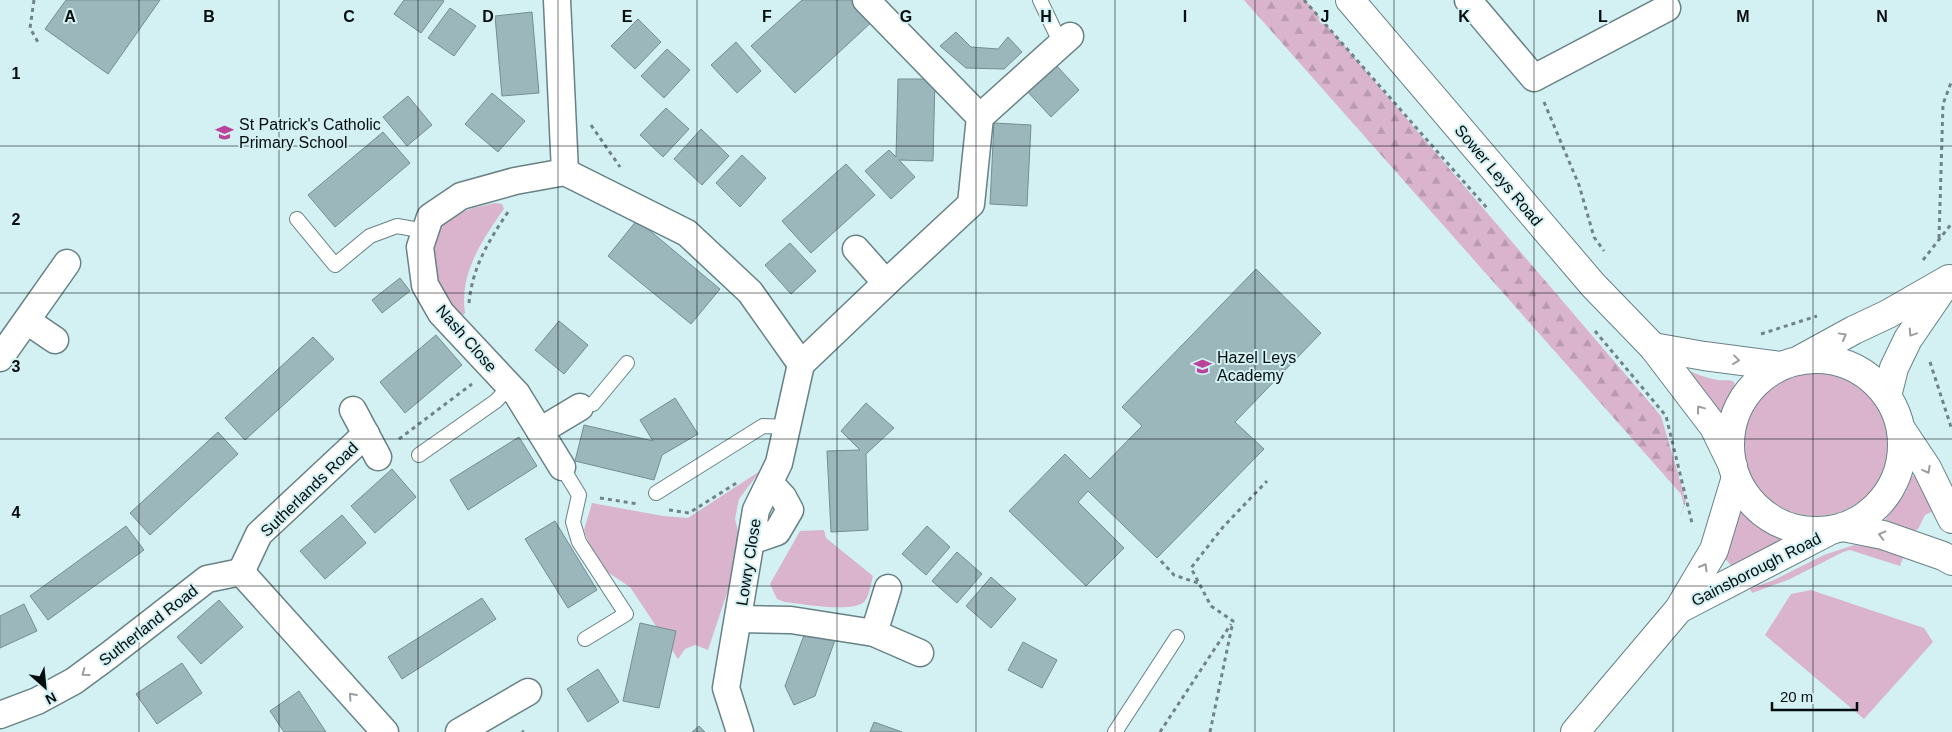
<svg xmlns="http://www.w3.org/2000/svg" width="1952" height="732" viewBox="0 0 1952 732" font-family="Helvetica,sans-serif">
	<style>
		.green { fill: #dab4cc }
		.forest { fill: url(#forest-firs) }
		.building { fill: #9cb7bb; stroke: #748e91 }
		.lines { fill: none; stroke-linecap: round; stroke-linejoin: round }
		.lane-casing { stroke: #688285; stroke-width: 16 }
		.street-casing { stroke: #688285; stroke-width: 29 }
		.secondary-casing { stroke: #688285; stroke-width: 30 }
		.path { stroke: #708486; stroke-width: 3; stroke-dasharray: 4 4; stroke-linecap: butt }
		.lane { stroke: #fff; stroke-width: 14 }
		.street { stroke: #fff; stroke-width: 26 }
		.secondary { stroke: #fff; stroke-width: 28 }
		.oneway { stroke: #9b9e9f }
		.grid { fill: none; stroke: #040d0e; stroke-width: 1; stroke-opacity: 0.55 }
		.labels { text-anchor: middle; stroke-width: 4; stroke-linejoin: round; paint-order: stroke }
		.poi-label { font-size: 16px; fill: #040d0e; stroke: #d3f0f3; text-anchor: start }
		.street-label { font-size: 16px; fill: #040d0e; stroke: #d3f0f3 }
		.grid-label { font-size: 16px; text-anchor: middle; font-weight: bold; fill: #040d0e; stroke: #d3f0f3; stroke-width: 4; stroke-linejoin: round; paint-order: stroke }
	</style>
	<defs>
		<pattern id="forest-firs" width="22" height="20" patternUnits="userSpaceOnUse" patternTransform="scale(1.25)"><rect width="22" height="20" fill="#dab4cc"/><path d="M5 1l3.5 6h-7zM16 11l3.5 6h-7z" fill="#b99aae"/></pattern>
	</defs>
	<rect width="100%" height="100%" fill="#d3f0f3"/>
	<g class="green">
		<path d="M495,203l7,1 2,5c-22,31 -45,65 -39,104l-5,5 -22,-33 -7,-32 6,-20 7,-10 11,-8 18,-7z"/>
		<path d="M1685,369c11,5 21,9 33,11 5,1 11,-1 16,2l1,5 -6,8 -7,20z"/>
		<circle cx="1816" cy="444" r="72"/>
		<path d="M760,471l-21,28 -4,20 5,20 -2,21 -30,90 -13,-5 -10,4 -7,10 -48,-72 -21,-14 -15,-16 -10,-27 8,-27 71,13 25,2z"/>
		<path d="M1915,475l3,3 18,32 -11,5 -7,14 -5,3 -28,-12 21,-28 6,-16z"/>
		<path d="M1741,511l17,16 27,15 -50,28 -13,-15z"/>
		<path d="M824,530l2,8 47,38c-2,7 -4,21 -9,26 -13,11 -61,2 -79,0l-8,-3 -7,-15 30,-53z"/>
		<path d="M1854,545l20,2 30,8 -4,11 -50,-16 -7,2 -53,27 -38,14 -2,-4 24,-9 50,-25z"/>
		<path d="M1811,590l113,38 9,14 -69,77 -99,-84 26,-41z"/>
	</g>
	<path class="forest" d="M1244,0h61l356,416 25,85 -5,13 -1,2 4,-11 -3,-11z"/>
	<g class="building">
		<path d="M66,0h94l-52,74 -63,-45z"/>
		<path d="M404,0h38l2,1 -23,32 -27,-19z"/>
		<path d="M802,0h57l17,18 -81,75 -44,-47z"/>
		<path d="M450,8l26,18 -22,30 -26,-18z"/>
		<path d="M532,12l7,81 -37,3 -7,-80z"/>
		<path d="M638,19l23,23 -26,27 -24,-23z"/>
		<path d="M956,32l15,15 27,2 10,-12 14,15 -18,17 -38,-1 -26,-22z"/>
		<path d="M736,42l25,29 -24,22 -26,-28z"/>
		<path d="M667,49l23,21 -26,28 -23,-22z"/>
		<path d="M1055,64l24,26 -28,27 -25,-27z"/>
		<path d="M898,79h37l-2,82 -34,-1 16,17 -24,22 -26,-28 24,-21 7,7z"/>
		<path d="M492,93l33,28 -27,31 -33,-28z"/>
		<path d="M408,96l24,29 -25,21 -24,-29z"/>
		<path d="M666,108l23,21 -26,28 -23,-22z"/>
		<path d="M994,123l37,2 -4,81 -37,-2z"/>
		<path d="M701,129l28,27 -27,29 -28,-26z"/>
		<path d="M383,132l27,31 -75,64 -27,-32z"/>
		<path d="M742,155l24,23 -26,29 -24,-24z"/>
		<path d="M846,164l29,31 -64,58 -29,-32z"/>
		<path d="M637,220l83,69 -29,35 -83,-68z"/>
		<path d="M790,243l26,28 -25,23 -26,-29z"/>
		<path d="M1256,269l65,64 -86,89 29,27 -107,109 -69,-67 -10,11 46,46 -38,38 -77,-75 56,-57 25,25 52,-53 -20,-19z"/>
		<path d="M400,278l10,13 -28,22 -10,-13z"/>
		<path d="M559,321l29,24 -24,29 -29,-24z"/>
		<path d="M436,335l26,30 -57,48 -25,-31z"/>
		<path d="M313,337l21,22 -89,81 -20,-22z"/>
		<path d="M675,398l23,36 -36,21 -8,25 -79,-19 9,-36 69,16 -13,-21z"/>
		<path d="M866,403l28,25 -28,26 2,76 -37,2 -4,-81 33,-1 -19,-19z"/>
		<path d="M218,432l20,22 -88,81 -20,-22z"/>
		<path d="M519,437l18,29 -69,44 -18,-30z"/>
		<path d="M392,469l24,28 -41,36 -24,-27z"/>
		<path d="M342,515l24,28 -41,36 -25,-28z"/>
		<path d="M555,521l42,69 -29,18 -43,-69z"/>
		<path d="M126,526l18,24 -96,70 -18,-24z"/>
		<path d="M927,526l23,21 -24,28 -24,-21z"/>
		<path d="M957,552l25,22 -25,29 -25,-22z"/>
		<path d="M991,577l25,22 -25,29 -25,-22z"/>
		<path d="M482,598l14,21 -94,60 -14,-22z"/>
		<path d="M219,600l24,27 -42,37 -24,-27z"/>
		<path d="M24,604l13,27 -37,17v-32z"/>
		<path d="M640,623l36,8 -17,77 -36,-7z"/>
		<path d="M806,630l29,10 -20,56 -21,9 -9,-19z"/>
		<path d="M1023,642l34,18 -15,28 -34,-18z"/>
		<path d="M182,663l20,30 -45,31 -21,-30z"/>
		<path d="M598,669l21,33 -31,20 -21,-33z"/>
		<path d="M299,691l27,41h-42l-14,-21z"/>
		<path d="M874,722l28,10h-32z"/>
		<path d="M699,726l6,6h-13z"/>
	</g>
	<g class="lines">
		<defs>
			<g id="lane">
				<path d="M1040,0l21,44"/>
				<path d="M297,219l38,46 35,-29 27,-10 28,5"/>
				<path d="M580,407l13,-3 34,-41"/>
				<path d="M419,455l77,-54 14,-15"/>
				<path d="M562,467l17,28 -6,27 6,20 47,72 -41,25"/>
				<path d="M656,493l107,-67 24,1"/>
				<path d="M1115,732l62,-95"/>
			</g>
			<g id="street">
				<path d="M557,0l8,172"/>
				<path d="M866,0l114,117"/>
				<path d="M1468,0l66,78 133,-70"/>
				<path d="M886,283l85,-79 9,-87 90,-81"/>
				<path d="M27,321l28,19"/>
				<path d="M0,358l67,-95"/>
				<path d="M801,364l85,-81 -30,-34"/>
				<path d="M353,410l25,47"/>
				<path d="M540,431l40,-24"/>
				<path d="M562,467l-45,-73 -76,-81 -16,-28 -5,-38 10,-30 31,-21 54,-15 50,-9 122,61 63,59 51,72"/>
				<path d="M751,541l26,-9 13,-22 -7,-13 -13,-14"/>
				<path d="M241,572l18,-38 107,-100"/>
				<path d="M739,619l52,1 83,13 46,20"/>
				<path d="M874,633l14,-45"/>
				<path d="M0,715l37,-14 37,-20 34,-25 99,-77 34,-7 144,160"/>
				<path d="M459,732l69,-40"/>
				<path d="M740,732l-14,-44 30,-178 23,-47 22,-99"/>
			</g>
			<g id="secondary">
				<path d="M1350,0l243,285 60,62 61,80 19,39"/>
				<path d="M1653,347l51,9 77,10"/>
				<path d="M1801,359l53,-29 34,-16 61,-35"/>
				<circle cx="1816" cy="445" r="86"/>
				<path d="M1887,396l7,-28 14,-29 37,-54"/>
				<path d="M1901,429l26,39 25,51"/>
				<path d="M1843,527l40,8 60,21 9,5"/>
				<path d="M1679,609l152,-79"/>
				<path d="M1575,732l104,-123 35,-59 22,-73"/>
			</g>
		</defs>
		<use href="#lane" class="lane-casing"/>
		<use href="#street" class="street-casing"/>
		<use href="#secondary" class="secondary-casing"/>
		<g class="path">
			<path d="M34,0l-4,28 9,16"/>
			<path d="M1304,0l183,208"/>
			<path d="M1544,102l35,83 15,52 10,14"/>
			<path d="M591,125l29,42"/>
			<path d="M1939,238l4,-134 9,-24"/>
			<path d="M1923,260l29,-37"/>
			<path d="M469,303c3,-35 20,-63 39,-91"/>
			<path d="M1595,331l71,85 26,107"/>
			<path d="M1761,334l56,-18"/>
			<path d="M1930,362l22,68"/>
			<path d="M399,439l73,-55"/>
			<path d="M600,498l38,6"/>
			<path d="M669,510l20,3 49,-31"/>
			<path d="M1161,561l13,14 24,8"/>
			<path d="M522,732l2,-1"/>
			<path d="M1160,732l71,-108"/>
			<path d="M1210,732l23,-111 -22,-15 -20,-38 32,-41 44,-46"/>
		</g>
		<use href="#lane" class="lane"/>
		<use href="#street" class="street"/>
		<use href="#secondary" class="secondary"/>
	</g>
	<defs><path id="oneway-chevron" d="M-2-3.5L2.5 0L-2 3.5" fill="none" stroke-width="1.6" stroke-linecap="round" stroke-linejoin="round" transform="scale(1.25)"/></defs>
	<g class="oneway">
		<use href="#oneway-chevron" transform="translate(1912 333) rotate(124)"/>
		<use href="#oneway-chevron" transform="translate(1843 336) rotate(-29)"/>
		<use href="#oneway-chevron" transform="translate(1736 360) rotate(7)"/>
		<use href="#oneway-chevron" transform="translate(1700 409) rotate(-127)"/>
		<use href="#oneway-chevron" transform="translate(1927 470) rotate(61)"/>
		<use href="#oneway-chevron" transform="translate(1882 535) rotate(-166)"/>
		<use href="#oneway-chevron" transform="translate(1704 567) rotate(-60)"/>
		<use href="#oneway-chevron" transform="translate(85 673) rotate(144)"/>
		<use href="#oneway-chevron" transform="translate(352 696) rotate(-132)"/>
	</g>
	<path class="grid" d="M139,0v732M279,0v732M418,0v732M558,0v732M697,0v732M837,0v732M976,0v732M1115,0v732M1255,0v732M1394,0v732M1534,0v732M1673,0v732M1813,0v732M0,146h1952M0,293h1952M0,439h1952M0,586h1952"/>
	<defs>
		<symbol id="school-bare" viewBox="-9 -9 18 18"><path d="M0-5L7-2L0 1L-7-2ZM-4 1L0 2.5L4 1V4Q0 6-4 4Z" fill="#bb449b" stroke="#d3f0f3" stroke-width="2.5" paint-order="stroke"/></symbol>
	</defs>
	<g fill-rule="evenodd">
		<use href="#school-bare" x="212" y="120" width="25" height="25"/>
		<use href="#school-bare" x="1190" y="354" width="25" height="25"/>
	</g>
	<g class="labels">
		<g class="poi-label">
			<text x="239" y="130">St Patrick's Catholic<tspan x="239" dy="18">Primary School</tspan></text>
			<text x="1217" y="363">Hazel Leys<tspan x="1217" dy="18">Academy</tspan></text>
		</g>
		<g class="street-label">
			<text transform="translate(1499 175) rotate(50)" y="6">Sower Leys Road</text>
			<text transform="translate(467 338) rotate(49)" y="6">Nash Close</text>
			<text transform="translate(309 489) rotate(-44)" y="6">Sutherlands Road</text>
			<text transform="translate(748 562) rotate(-81)" y="6">Lowry Close</text>
			<text transform="translate(1756 569) rotate(-27)" y="6">Gainsborough Road</text>
			<text transform="translate(148 625) rotate(-38)" y="6">Sutherland Road</text>
		</g>
	</g>
	<g class="grid-label">
		<text x="70" y="22">A</text>
		<text x="209" y="22">B</text>
		<text x="349" y="22">C</text>
		<text x="488" y="22">D</text>
		<text x="627" y="22">E</text>
		<text x="767" y="22">F</text>
		<text x="906" y="22">G</text>
		<text x="1046" y="22">H</text>
		<text x="1185" y="22">I</text>
		<text x="1325" y="22">J</text>
		<text x="1464" y="22">K</text>
		<text x="1603" y="22">L</text>
		<text x="1743" y="22">M</text>
		<text x="1882" y="22">N</text>
		<text x="16" y="79">1</text>
		<text x="16" y="225">2</text>
		<text x="16" y="372">3</text>
		<text x="16" y="518">4</text>
	</g>
	<g transform="translate(45 687) rotate(153)" stroke="#d3f0f3" stroke-width="4" paint-order="stroke">
	<path d="M0-4L9 19L0 12L-9 19Z" fill="#040d0e"/>
	<text y="-8" font-size="14" font-weight="bold" text-anchor="middle" fill="#040d0e">N</text>
	</g>
	<path d="M1772 702v8h85v-8" fill="none" stroke="#040d0e" stroke-width="2.5"/>
	<text x="1780" y="702" font-size="15" fill="#040d0e" stroke="#d3f0f3" stroke-width="4" paint-order="stroke">20 m</text>
</svg>
